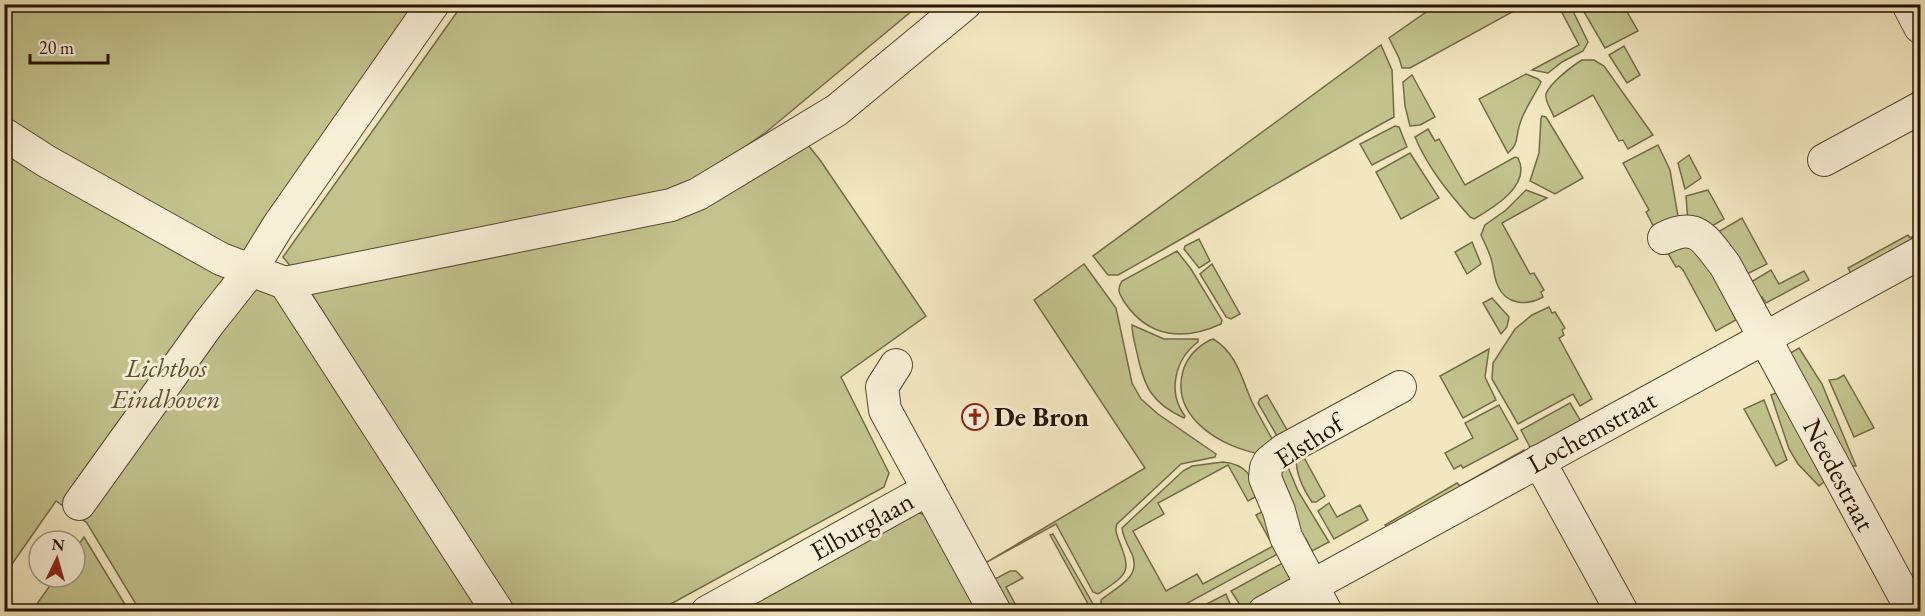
<svg xmlns="http://www.w3.org/2000/svg" width="1925" height="616" viewBox="0 0 1925 616" font-family="'EB Garamond',serif">
	<style>
		.green { fill: #c2c38d; stroke: #746b47; stroke-width: 1.5 }
		.lines { fill: none; stroke-linecap: round; stroke-linejoin: round }
		.stream { stroke: #6d7a6f; stroke-width: 8 }
		.minor-casing { stroke: #594831; stroke-width: 34 }
		.minor { stroke: #f7efd6; stroke-width: 32 }
		.labels { text-anchor: middle; stroke-width: 6; stroke-linejoin: round; paint-order: stroke }
		.park-label { font-size: 27px; font-style: italic; fill: #5d5132; stroke: #f7efd6 }
		.poi-label { font-size: 27px; font-weight: bold; fill: #261301; stroke: #f7efd6; text-anchor: start }
		.street-label { font-size: 27px; fill: #261301; stroke: #f7efd6 }
	</style>
	<rect width="100%" height="100%" fill="#f2e7c0"/>
	<filter id="stains"><feTurbulence type="fractalNoise" baseFrequency=".00333" numOctaves="4"/><feColorMatrix values="0 0 0 0 .2 0 0 0 0 .09 0 0 0 0 .02 0 0 0 .5 -.17"/></filter>
	<radialGradient id="worn" r=".72"><stop offset=".6" stop-color="#630" stop-opacity="0"/><stop offset="1" stop-color="#630" stop-opacity=".3"/></radialGradient>
	<g class="green">
		<path d="M4,5h446l-181,254 234,352h-363l-53,-88 -31,-22 -51,73z"/>
		<path d="M462,5h457l-154,128 -73,50 -32,10 -369,74 -8,-10z"/>
		<path d="M1436,5v-1l89,1 -115,63h-8l-3,-10 -10,-20z"/>
		<path d="M1558,5h12l18,37 -5,9 -21,11 -14,11 -16,-3 47,-25z"/>
		<path d="M1580,5h43l15,26 -33,17z"/>
		<path d="M1381,45l11,25 2,47c-93,51 -183,106 -276,158h-10l-15,-19z"/>
		<path d="M1624,46l16,29 -13,8 -18,-28z"/>
		<path d="M1582,60h12l10,6 49,69 -25,14 -5,-9 -4,1 -26,-46 -39,22c-2,-6 -10,-17 -8,-23 4,-11 26,-28 36,-34z"/>
		<path d="M1526,74l12,5 3,3c-7,15 -18,28 -22,45 -3,11 -1,18 -11,26l-29,-54z"/>
		<path d="M1412,75l23,42 -15,8 -10,1 -5,-20 -2,-24z"/>
		<path d="M1542,116l4,1 37,61 -28,16 -25,-13 9,-28 2,-35z"/>
		<path d="M1395,126l4,1 8,20 -35,18 -12,-21z"/>
		<path d="M1428,129l7,12 4,-2 26,46 50,-28 3,1c14,27 -25,50 -44,61l-4,-2c-22,-25 -42,-49 -55,-80z"/>
		<path d="M800,135l20,25 106,156 -85,61 48,96 -5,14 -226,124 -147,1 -203,-324 356,-69z"/>
		<path d="M1658,145l12,25 9,52 -24,7 -9,-17 3,-2 -26,-47z"/>
		<path d="M1410,153l29,45 -38,21 -25,-47z"/>
		<path d="M1689,155l12,23 -16,11 -7,-26z"/>
		<path d="M1526,190l21,8 -45,25 28,51 4,-1 10,17 -3,2 2,5c-16,9 -37,8 -45,-11 -4,-7 -4,-16 -6,-24 -2,-9 -7,-18 -11,-27l4,-10 21,-15z"/>
		<path d="M1708,190l16,29 -17,10 -19,-7 -2,-26z"/>
		<path d="M1742,218l25,46 -26,13 -28,-42z"/>
		<path d="M1920,232v9l-67,36 -5,-9 60,-33 2,3z"/>
		<path d="M1199,239l11,22 -11,7 -15,-19 1,-3z"/>
		<path d="M1687,240l53,69 -7,4 3,7 -20,11 -33,-61 -4,-4 -3,1 -10,-17z"/>
		<path d="M1472,242l9,22 -14,10 -12,-22z"/>
		<path d="M1177,251l14,18 31,51 -1,4c-37,17 -72,14 -96,-21 -5,-8 -9,-13 -3,-22z"/>
		<path d="M1084,264l32,44 16,75 9,16 17,15 58,40 -1,3 -34,7 -64,60c-2,6 -1,8 1,14 14,35 11,35 -20,56l-5,-2 -37,-68 -69,38 158,-94 -111,-168z"/>
		<path d="M1212,264l28,50 -9,5 -5,-2 -26,-43z"/>
		<path d="M1771,270l8,14 25,-13 5,9 -43,23 -4,-6 -7,4 -9,-16z"/>
		<path d="M1492,298l17,19 -2,10 -6,7 -18,-31z"/>
		<path d="M1549,307l3,6 3,-1 10,16 -3,2 2,5 -5,3 33,61 -12,7 -7,-12 -55,30 -26,-45 1,-16 22,-34 17,-14z"/>
		<path d="M1132,325l32,14h34v3c-23,17 -31,50 -13,74l-1,2c-33,-15 -40,-32 -47,-65 -2,-9 -5,-19 -5,-28z"/>
		<path d="M1210,340l3,-1c23,13 29,40 39,63 7,14 15,28 23,42l-14,10c-38,-6 -91,-36 -78,-83 4,-14 14,-24 27,-31z"/>
		<path d="M1799,348l23,36 34,82h-6l-63,-111z"/>
		<path d="M1489,349l-4,28 11,23 -33,18 -23,-42z"/>
		<path d="M1844,375l30,53 -20,9 -25,-57 8,-1z"/>
		<path d="M1781,391l44,90 -6,5 -21,-22 -9,-15 -18,-54z"/>
		<path d="M1267,395l23,40 -10,6 -22,-38 2,-4z"/>
		<path d="M1764,400l23,60 -11,6 -32,-57z"/>
		<path d="M1570,403l13,22 -50,28 -12,-23z"/>
		<path d="M1499,405l19,34 -55,29 -2,-3 -7,4 -9,-16 28,-15 -8,-15z"/>
		<path d="M1524,450l3,6 -138,75 -4,-6 72,-42 3,3z"/>
		<path d="M1301,452l24,44 -9,6h-4c-9,-13 -16,-28 -16,-44z"/>
		<path d="M1285,460l13,31 31,51 -17,9 -6,-12 -8,4 -21,-62z"/>
		<path d="M1223,462c23,2 28,14 36,33l-11,6 -20,-36 -70,38 6,11 -31,17 33,60 31,-17 6,10 70,-38 -17,-31 11,-6 16,42 -110,60h-68l-4,-6v-5c15,-13 41,-22 31,-46 -4,-8 -9,-17 -10,-26l61,-57 9,-5z"/>
		<path d="M1329,503l8,14 23,-12 8,15 -34,19 -16,-28z"/>
		<path d="M919,513l9,3 55,96h-252l175,-97z"/>
		<path d="M1053,534l44,77h-5l-42,-76z"/>
		<path d="M84,537l45,74h-97l24,-34h19v-27z"/>
		<path d="M1288,560l4,16 -7,12 -41,23 -13,-20z"/>
		<path d="M1010,571h6l7,7 -17,9 13,24h-13l-11,-32z"/>
		<path d="M1226,594l7,17h-40z"/>
	</g>
	<g class="lines">
		<path class="stream" d="M4,272l4,94 -4,26"/>
		<defs>
			<g id="minor">
				<path d="M1908,4l12,23"/>
				<path d="M4,134l42,27 175,98 64,24 213,329"/>
				<path d="M1824,160l96,-52"/>
				<path d="M1664,238c34,-17 41,2 61,27l188,347"/>
				<path d="M285,283l386,-78 27,-11 139,-84 128,-106"/>
				<path d="M896,365l-14,22 3,23 110,202"/>
				<path d="M1539,461l83,151"/>
				<path d="M79,504l130,-181 42,-53 27,-44 155,-222"/>
				<path d="M707,612l220,-122"/>
				<path d="M1264,612l656,-359"/>
				<path d="M1326,612l-40,-75 -7,-26 -14,-33 1,-10 3,-6 15,-12 116,-63"/>
			</g>
		</defs>
		<use href="#minor" class="minor-casing"/>
		<use href="#minor" class="minor"/>
	</g>
	<defs>
		<symbol id="church-ring" viewBox="-11 -11 22 22"><circle r="9.5" fill="#f7efd6" stroke="#8f2418" stroke-width="1.5"/><path d="M-1.2-6h2.4v3.5h3.3v2.4h-3.3V6h-2.4V-.1h-3.3v-2.4h3.3Z" fill="#8f2418"/></symbol>
	</defs>
	<g fill-rule="evenodd">
		<use href="#church-ring" x="960" y="402" width="30" height="30"/>
	</g>
	<g class="labels">
		<g class="park-label">
			<text x="166" y="377">Lichtbos<tspan x="166" dy="31">Eindhoven</tspan></text>
		</g>
		<g class="poi-label">
			<text x="994" y="426">De Bron</text>
		</g>
		<g class="street-label">
			<text transform="translate(1592 432) rotate(-29)" y="9">Lochemstraat</text>
			<text transform="translate(1309 441) rotate(-33)" y="9">Elsthof</text>
			<text transform="translate(1839 475) rotate(62)" y="9">Needestraat</text>
			<text transform="translate(862 526) rotate(-29)" y="9">Elburglaan</text>
		</g>
	</g>
	<rect width="1925" height="616" fill="none" stroke="#f2e7c0" stroke-width="24"/>
	<rect x="6" y="6" width="1913" height="604" fill="none" stroke="#261301" stroke-width="3"/>
	<rect x="12" y="12" width="1901" height="592" fill="none" stroke="#261301" stroke-width="1.5"/>
	<g transform="translate(57 559) rotate(5)"><circle r="28" fill="#f7efd6" stroke="#a39781" stroke-width="1.5"/>
	<path d="M0-4.5L10 22L0 15L-10 22Z" fill="#8f2418"/>
	<text y="-9" font-size="16" font-weight="bold" text-anchor="middle" fill="#261301">N</text>
	</g>
	<path d="M30 54v9h78v-9" fill="none" stroke="#261301" stroke-width="3"/>
	<text x="39" y="54" font-size="18" fill="#261301" stroke="#f7efd6" stroke-width="4.5" paint-order="stroke">20 m</text>
	<rect width="100%" height="100%" filter="url(#stains)"/>
	<rect width="100%" height="100%" fill="url(#worn)"/>
</svg>
